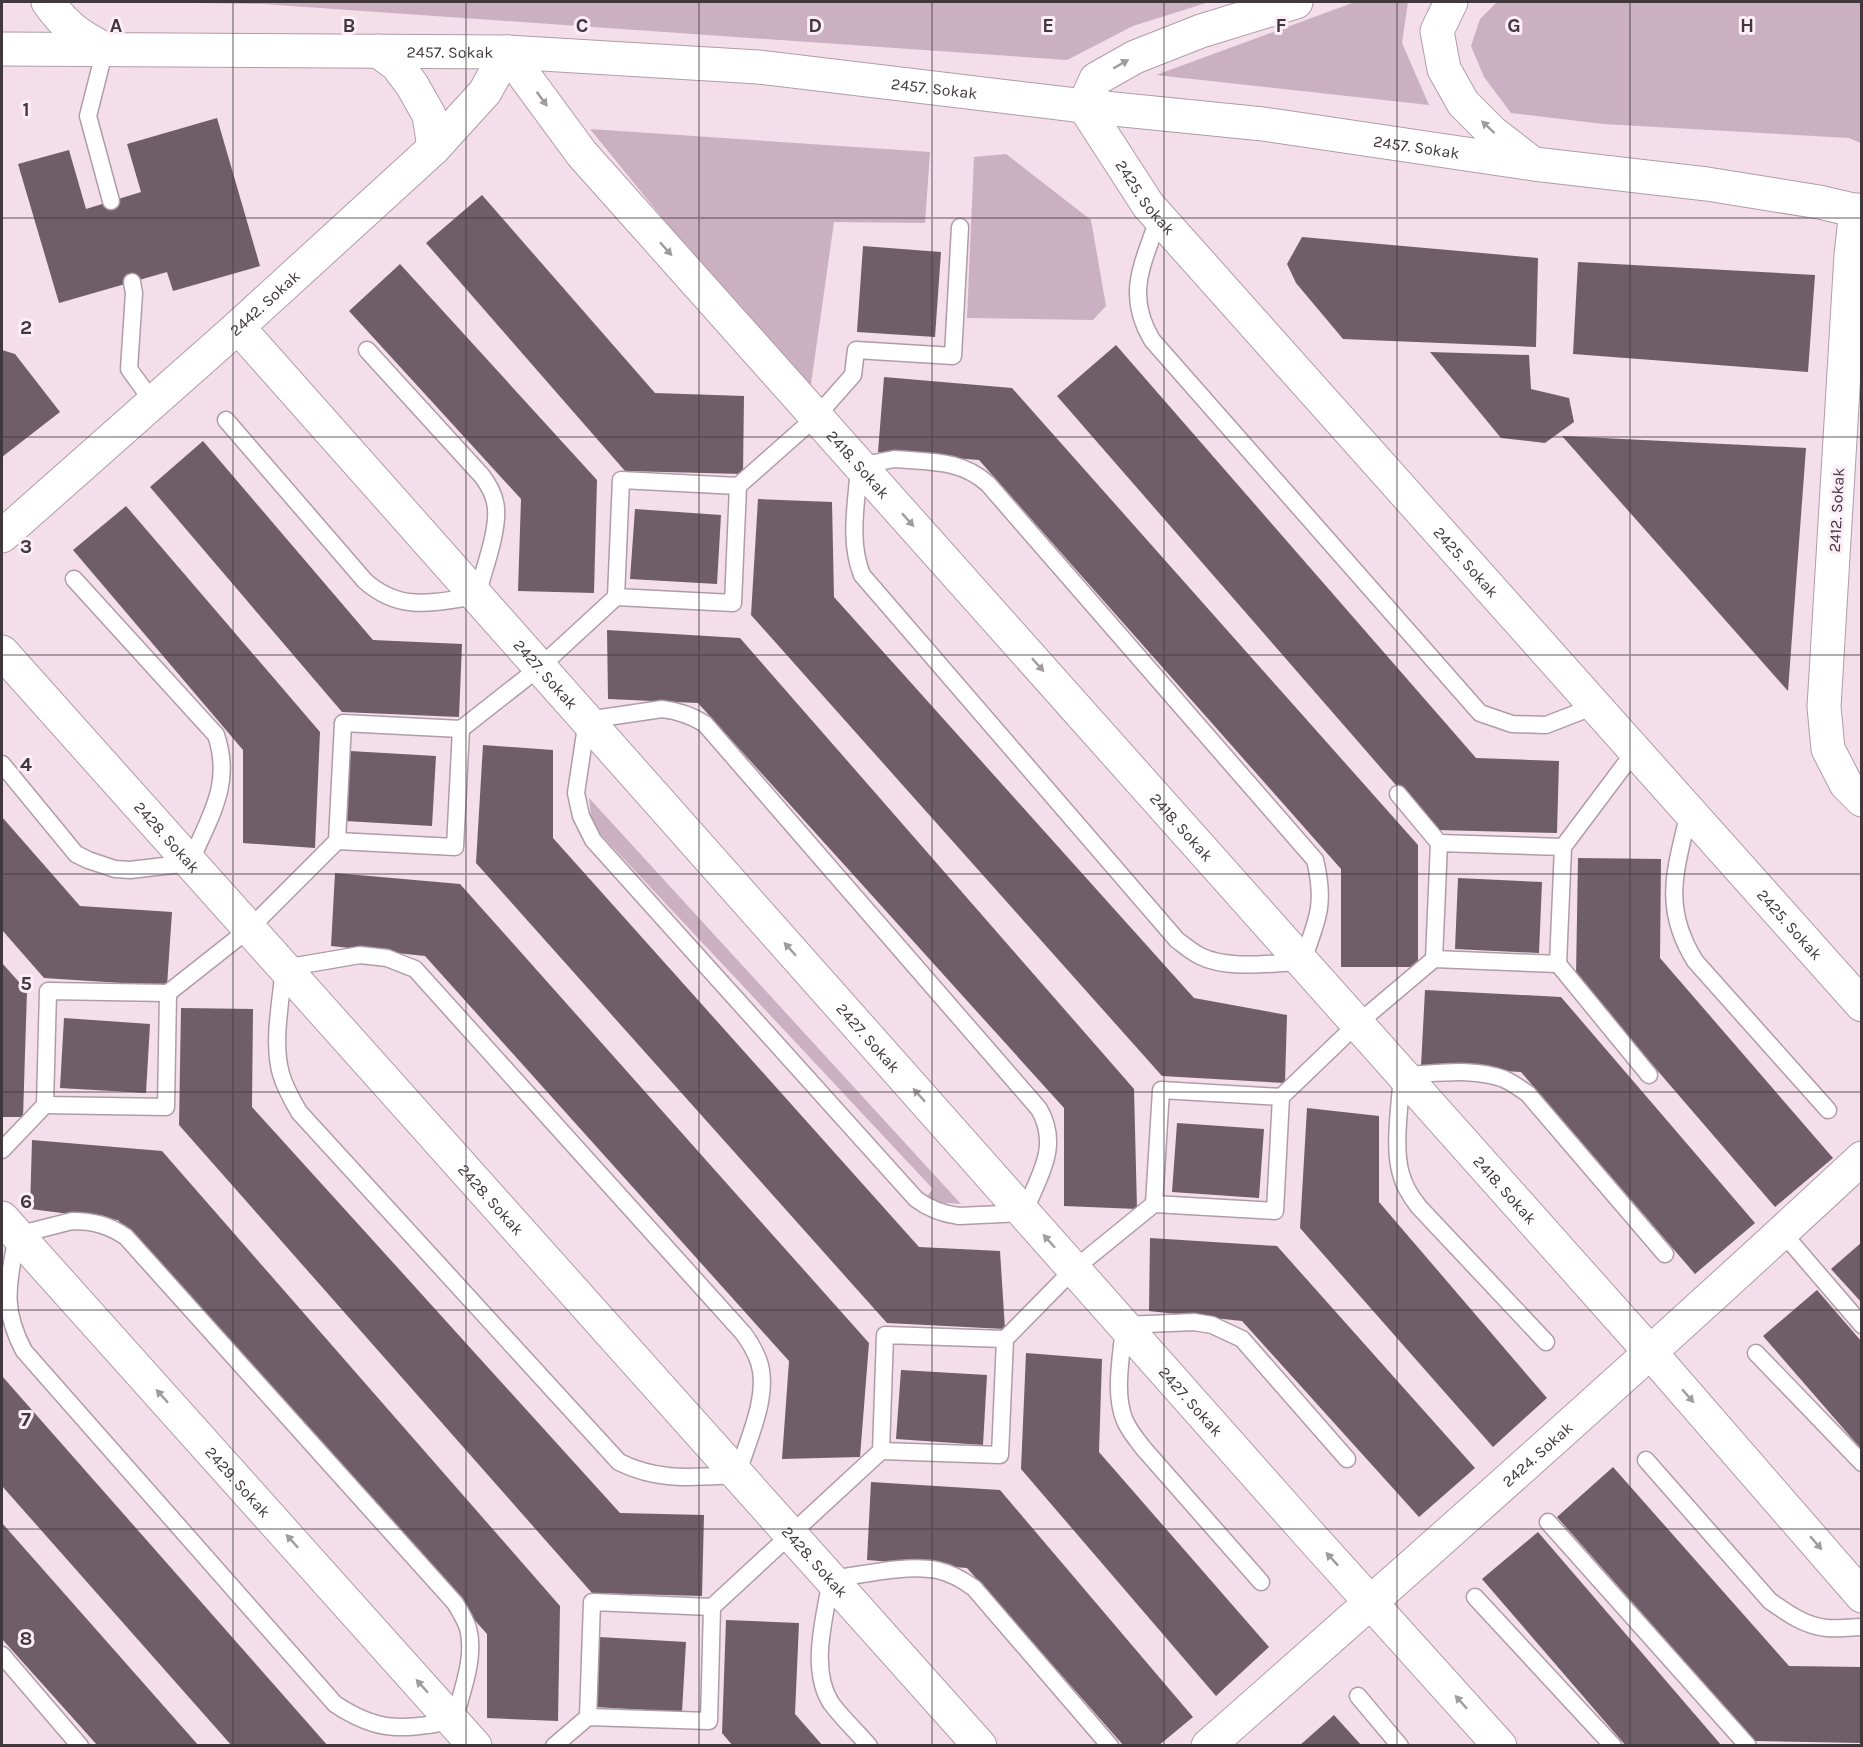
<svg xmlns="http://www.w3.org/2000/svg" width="1863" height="1747" viewBox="0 0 1863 1747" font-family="Karla,sans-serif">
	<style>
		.green { fill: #cbb0c1 }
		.building { fill: #6f5e68 }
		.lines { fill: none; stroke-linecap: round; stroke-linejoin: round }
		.service-casing { stroke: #b09ca8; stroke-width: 19 }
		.minor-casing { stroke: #b09ca8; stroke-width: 35 }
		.tertiary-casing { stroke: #b09ca8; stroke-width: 35 }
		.secondary-casing { stroke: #b09ca8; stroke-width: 35 }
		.trunk-casing { stroke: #b09ca8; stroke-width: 35 }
		.service { stroke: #fff; stroke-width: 16 }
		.minor { stroke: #fff; stroke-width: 33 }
		.tertiary { stroke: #fff; stroke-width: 33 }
		.secondary { stroke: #fff; stroke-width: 33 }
		.trunk { stroke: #fff; stroke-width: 33 }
		.oneway { fill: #a09c9e }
		.grid { fill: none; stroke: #40383d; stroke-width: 1.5; stroke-opacity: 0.55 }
		.labels { text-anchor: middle; stroke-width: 6; stroke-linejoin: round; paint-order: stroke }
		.street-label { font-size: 16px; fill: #40383d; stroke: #fdedf7 }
		.grid-label { font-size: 20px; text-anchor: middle; font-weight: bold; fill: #40383d; stroke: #fdedf7; stroke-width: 6; stroke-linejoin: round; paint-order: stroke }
	</style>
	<rect width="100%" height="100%" fill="#f3deea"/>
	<g class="green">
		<path d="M139,2h-1h1071l-76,24 -66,34 -804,-56z"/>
		<path d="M1355,2h53l-6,41 27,62 -273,-30z"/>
		<path d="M1497,2h364v141l-12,-5 -246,-14 -92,-11 -27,-36 -13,-31 9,-27z"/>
		<path d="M590,129l340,23 -5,71 -91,-1 -25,176z"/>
		<path d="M1006,154l85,66 15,86 -13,14 -126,-2 7,-161z"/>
		<path d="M589,798l372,406 -38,-3 10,-12 -341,-364z"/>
	</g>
	<g class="building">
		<path d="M217,118l43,148 -87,25 -6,-19 -108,31 -41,-139 51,-14 17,59 55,-17 -14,-48z"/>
		<path d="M482,195l173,198 89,3 -1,78 -118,-3 -199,-228z"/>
		<path d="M1302,237l236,21 -2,89 -193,-8 -47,-56 -9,-19z"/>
		<path d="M863,246l78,6 -6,85 -78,-5z"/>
		<path d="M1578,262l237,13 -7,97 -235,-18z"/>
		<path d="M400,264l197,216 -3,113 -76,-2 3,-92 -172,-188z"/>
		<path d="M1116,345l360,413 83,3 -2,72 -122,-3 -378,-434z"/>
		<path d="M2,350l13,4 45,58 -58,45z"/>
		<path d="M1430,352l99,3 2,34 38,9 5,24 -29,21 -44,-5z"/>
		<path d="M884,377l128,11 406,457v122h-77v-98l-362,-409 -101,-8z"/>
		<path d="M1562,436l244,12 -18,243z"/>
		<path d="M203,441l170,199 89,4 -3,73 -117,-5 -192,-225z"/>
		<path d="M758,499l74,3 2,95 360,401 93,17 -2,68 -123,-7 -411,-461z"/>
		<path d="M126,506l194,226 -5,116 -72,-5v-93l-170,-200z"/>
		<path d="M635,509l86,6 -4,69 -87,-5z"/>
		<path d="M607,630l133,8 394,451 3,120 -73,-3v-98l-366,-405 -90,-4z"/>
		<path d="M483,745l70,5v88l366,409 81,4 5,78 -118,-6 -411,-460z"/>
		<path d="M350,751l86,5 -4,70 -87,-5z"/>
		<path d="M2,817l78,89 92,6 -5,74 -123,-8 -42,-48z"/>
		<path d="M1578,858l83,1 -1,99 173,200 -58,49 -199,-231z"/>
		<path d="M335,873l125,11 409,459 -9,114 -78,2 7,-98 -364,-405 -94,-10z"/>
		<path d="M1458,878l84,4 -3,71 -84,-4z"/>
		<path d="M2,963l25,28 -4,126h-21z"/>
		<path d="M1425,990l136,7 194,226 -60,51 -174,-202 -100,-6z"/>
		<path d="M181,1008l72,1 -1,98 368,406 84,2 -2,81 -110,-3 -413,-468z"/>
		<path d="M64,1018l86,6 -4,69 -86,-5z"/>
		<path d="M1307,1108l72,8v86l168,196 -54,49 -193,-219z"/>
		<path d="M1177,1123l87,6 -5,69 -87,-6z"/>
		<path d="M32,1140l130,11 398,455 -2,115 -71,-3v-84l-369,-414 -88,-11z"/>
		<path d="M1150,1238l127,8 198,222 -56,49 -177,-196 -93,-10z"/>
		<path d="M1862,1242v61l-31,-34z"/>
		<path d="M1817,1290l45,52v108l-99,-114z"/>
		<path d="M1026,1353l76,6 -3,93 170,195 -53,49 -195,-227z"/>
		<path d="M901,1370l86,5 -4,70 -87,-6z"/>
		<path d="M2,1376l326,370h-96l-230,-260z"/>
		<path d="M1613,1467l176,199 73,1v76l-107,-2 -198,-224z"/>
		<path d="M871,1482l129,8 193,227 -35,29h-34l-157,-178 -100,-8z"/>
		<path d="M2,1523l197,223h-101l-96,-107z"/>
		<path d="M1538,1532l184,214h-96l-144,-167z"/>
		<path d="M726,1620l73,3 -4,91 28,32h-90l-11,-13z"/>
		<path d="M599,1637l87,5 -4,70 -87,-5z"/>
		<path d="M1334,1715l28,31h-63z"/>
	</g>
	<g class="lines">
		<defs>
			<g id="service">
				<path d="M105,49l-17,67 23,85"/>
				<path d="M1159,216c-15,47 -35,77 -7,124l328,373 32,11 34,1 49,-19"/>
				<path d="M132,282l2,11 -5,76 24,33"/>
				<path d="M226,420l139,161c36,32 69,21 112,15 6,-25 24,-70 18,-94 -2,-10 -7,-18 -13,-26l-115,-126"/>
				<path d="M894,459c35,3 67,0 94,25l327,376c11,45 2,61 -13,102 -30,1 -74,8 -102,-6 -8,-4 -15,-10 -23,-16l-315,-365c-14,-35 -5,-73 -3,-109z"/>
				<path d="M616,597l117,6 5,-117"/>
				<path d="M662,709c17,2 29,6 43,15l334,385c22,38 -1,68 -15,104l-65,3c-16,-2 -30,-7 -43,-17l-323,-359 -12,-24 -5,-23 11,-73z"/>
				<path d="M2,764l74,90 12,6 27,9 15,1 60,-7c19,-46 43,-78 26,-128l-142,-156"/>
				<path d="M1398,794l41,49"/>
				<path d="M1689,812c-13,57 -28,94 6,149l133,149"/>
				<path d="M337,841l118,6 6,-118"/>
				<path d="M360,955l27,3 28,11 328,364c7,9 12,18 16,29 11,34 -12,80 -22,113 -43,2 -78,7 -118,-13l-320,-350c-7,-12 -14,-24 -18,-38 -9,-31 0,-73 3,-106z"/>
				<path d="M1434,959l5,-116 124,4"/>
				<path d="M1558,964l91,111"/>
				<path d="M45,1105l121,2 2,-114"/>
				<path d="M2,1150l43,-45 3,-114 120,2 81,-64 88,-88 6,-118 118,6 79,-62 76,-70 5,-117 117,6 78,-69 37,-42 3,-25 97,6 7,-129"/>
				<path d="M1154,1204l7,-114 120,7"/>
				<path d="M72,1221c21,0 37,4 54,16l329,366c5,8 10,16 13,25 8,30 -7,65 -14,93 -51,8 -74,13 -119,-17l-311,-353c-24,-45 -15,-69 -7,-116z"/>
				<path d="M1782,1232l80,93"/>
				<path d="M1546,1342l-127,-135c-8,-10 -15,-21 -18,-33 -8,-26 -1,-70 1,-99 33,-1 71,-8 102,4 9,4 17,10 24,15l137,160"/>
				<path d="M1756,1353l106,110"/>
				<path d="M881,1451l119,4 5,-116 69,-70 80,-65 121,7 6,-114 76,-73 77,-65 124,5 5,-117 72,-96"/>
				<path d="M1646,1460l124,141c17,12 35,25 57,27 11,1 23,-1 35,-1"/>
				<path d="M1548,1522l200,224"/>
				<path d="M1261,1582l-117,-133c-7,-9 -14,-17 -19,-28 -12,-28 -3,-66 -1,-96l70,-3 18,3 30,14 105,120"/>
				<path d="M1475,1597l138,149"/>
				<path d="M2,1655l78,91"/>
				<path d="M1358,1696l42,50"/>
				<path d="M588,1717l4,-115 120,5 169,-156 4,-116 120,4"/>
				<path d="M554,1746l34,-29 121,4 3,-114"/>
				<path d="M869,1746c-12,-14 -27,-28 -38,-43 -22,-34 -6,-86 0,-124 31,-4 75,-15 106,-9 14,3 26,10 37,18l136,158"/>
			</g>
			<g id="minor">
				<path id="s1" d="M507,52l75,102 1068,1198 212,244"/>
				<path d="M1856,210l-5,45 -27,452 4,42 18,35 16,16"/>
				<path id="s2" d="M238,327l1070,1206 192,213"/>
				<path id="s3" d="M2,652l978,1094"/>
				<path id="s4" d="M2,1218l473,528"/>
			</g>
			<g id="tertiary">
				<path d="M378,51l19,14 15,20 17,30 5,33"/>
				<path id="s5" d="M1084,106l64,99 714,800"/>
				<path id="s6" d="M2,536l236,-209 196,-179 51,-56 22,-40"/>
				<path id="s7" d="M1208,1746c220,-194 439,-388 654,-588"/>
			</g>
			<g id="secondary">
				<path d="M1451,2l-14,29 7,38 19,34 29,29 40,31"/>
				<path id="s8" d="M2,49l505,3 251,15 326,39 179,18 271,40 173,20 112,18 43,10"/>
				<path d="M1084,106l12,-27 39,-22 66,-26 95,-29"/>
			</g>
			<path id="trunk" d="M48,2c17,24 31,34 57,47"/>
		</defs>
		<use href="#service" class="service-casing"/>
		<use href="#minor" class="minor-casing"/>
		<use href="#tertiary" class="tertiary-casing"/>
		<use href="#secondary" class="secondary-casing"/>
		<use href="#trunk" class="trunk-casing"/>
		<use href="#service" class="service"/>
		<use href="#minor" class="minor"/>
		<use href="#tertiary" class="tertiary"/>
		<use href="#secondary" class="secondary"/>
		<use href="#trunk" class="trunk"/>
	</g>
	<defs><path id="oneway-solid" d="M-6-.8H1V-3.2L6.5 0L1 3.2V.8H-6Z" transform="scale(1.5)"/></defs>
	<g class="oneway">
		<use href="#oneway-solid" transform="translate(1121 64) rotate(-30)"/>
		<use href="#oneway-solid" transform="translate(542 99) rotate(54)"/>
		<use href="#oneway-solid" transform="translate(1488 127) rotate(-137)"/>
		<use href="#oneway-solid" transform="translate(666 249) rotate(48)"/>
		<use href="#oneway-solid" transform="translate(908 520) rotate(48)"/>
		<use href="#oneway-solid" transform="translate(1038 665) rotate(48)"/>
		<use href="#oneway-solid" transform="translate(790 949) rotate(-132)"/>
		<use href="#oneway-solid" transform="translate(919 1095) rotate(-132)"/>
		<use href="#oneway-solid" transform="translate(1049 1241) rotate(-132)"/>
		<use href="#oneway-solid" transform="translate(162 1396) rotate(-132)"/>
		<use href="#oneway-solid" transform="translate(1688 1396) rotate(49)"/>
		<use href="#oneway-solid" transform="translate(292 1541) rotate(-132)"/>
		<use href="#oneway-solid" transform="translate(1816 1543) rotate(49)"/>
		<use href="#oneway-solid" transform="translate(1332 1559) rotate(-133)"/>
		<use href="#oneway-solid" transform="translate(422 1686) rotate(-132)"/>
		<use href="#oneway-solid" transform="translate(1461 1702) rotate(-132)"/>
	</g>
	<path class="grid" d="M233,2v1744M466,2v1744M699,2v1744M932,2v1744M1164,2v1744M1397,2v1744M1630,2v1744M2,218h1860M2,437h1860M2,655h1860M2,874h1860M2,1092h1860M2,1310h1860M2,1529h1860"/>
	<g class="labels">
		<g class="street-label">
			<text dy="6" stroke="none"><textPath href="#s8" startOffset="448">2457. Sokak</textPath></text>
			<text dy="6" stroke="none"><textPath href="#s8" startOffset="934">2457. Sokak</textPath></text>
			<text dy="6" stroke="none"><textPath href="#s8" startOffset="1420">2457. Sokak</textPath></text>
			<text dy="6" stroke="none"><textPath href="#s5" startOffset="110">2425. Sokak</textPath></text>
			<text dy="6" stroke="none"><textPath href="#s6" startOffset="351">2442. Sokak</textPath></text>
			<text dy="6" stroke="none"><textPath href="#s1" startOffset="542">2418. Sokak</textPath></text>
			<text transform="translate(1836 510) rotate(-87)" y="6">2412. Sokak</text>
			<text dy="6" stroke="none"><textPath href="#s5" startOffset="596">2425. Sokak</textPath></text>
			<text dy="6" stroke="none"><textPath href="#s2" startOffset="464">2427. Sokak</textPath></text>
			<text dy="6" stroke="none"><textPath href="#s1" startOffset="1028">2418. Sokak</textPath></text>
			<text dy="6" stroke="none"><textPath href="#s3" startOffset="248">2428. Sokak</textPath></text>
			<text dy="6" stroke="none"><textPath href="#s5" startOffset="1082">2425. Sokak</textPath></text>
			<text dy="6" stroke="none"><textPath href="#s2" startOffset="950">2427. Sokak</textPath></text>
			<text dy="6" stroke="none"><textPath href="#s1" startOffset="1514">2418. Sokak</textPath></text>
			<text dy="6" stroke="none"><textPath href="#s3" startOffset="734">2428. Sokak</textPath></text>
			<text dy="6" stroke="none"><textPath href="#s2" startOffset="1436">2427. Sokak</textPath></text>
			<text dy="6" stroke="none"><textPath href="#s7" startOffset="440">2424. Sokak</textPath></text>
			<text dy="6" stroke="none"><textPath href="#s4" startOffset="354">2429. Sokak</textPath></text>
			<text dy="6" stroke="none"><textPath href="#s3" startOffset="1220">2428. Sokak</textPath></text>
		</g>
	</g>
	<g class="grid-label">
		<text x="116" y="32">A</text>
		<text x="349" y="32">B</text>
		<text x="582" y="32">C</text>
		<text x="815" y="32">D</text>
		<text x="1048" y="32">E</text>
		<text x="1281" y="32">F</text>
		<text x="1514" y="32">G</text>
		<text x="1747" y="32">H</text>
		<text x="26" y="116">1</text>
		<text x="26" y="334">2</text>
		<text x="26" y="553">3</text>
		<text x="26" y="771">4</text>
		<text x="26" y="990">5</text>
		<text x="26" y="1208">6</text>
		<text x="26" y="1426">7</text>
		<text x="26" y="1645">8</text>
	</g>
	<rect width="1863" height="1747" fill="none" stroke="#40383d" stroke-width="6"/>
</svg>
